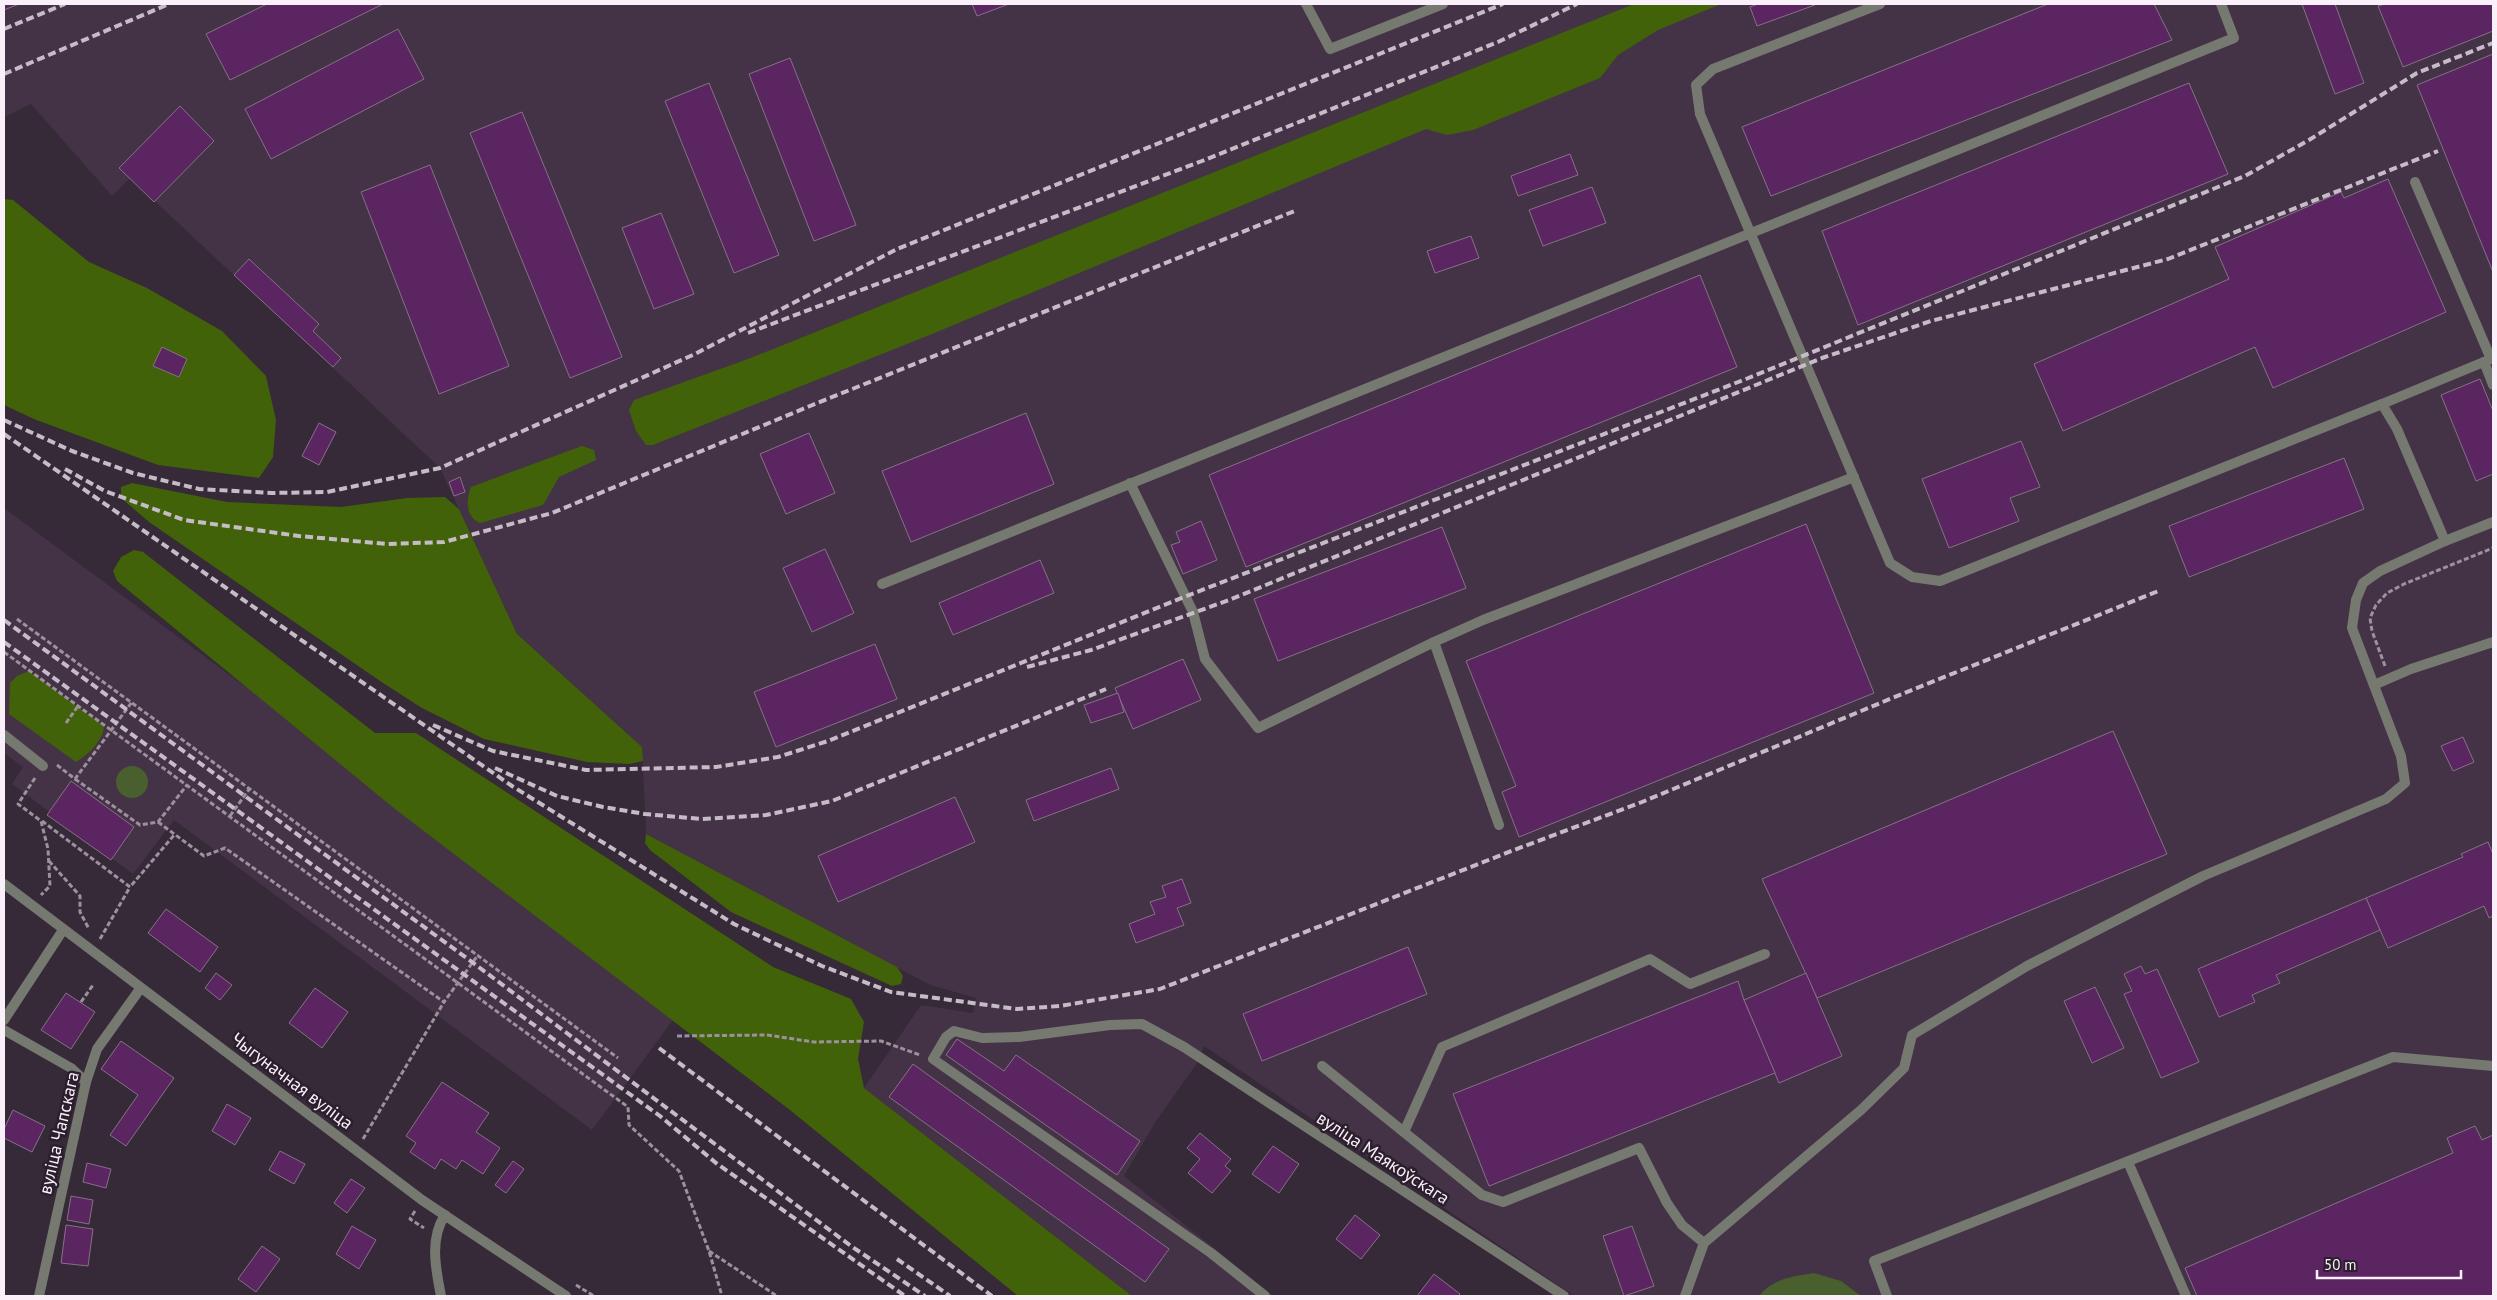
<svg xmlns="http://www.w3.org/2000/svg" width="2497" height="1300" viewBox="0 0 2497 1300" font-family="'PT Sans',sans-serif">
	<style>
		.built { fill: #443246 }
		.green { fill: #495f2e }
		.forest { fill: #426209 }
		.building { fill: #5b2561; stroke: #837384 }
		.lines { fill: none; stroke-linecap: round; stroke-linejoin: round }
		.path { stroke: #9c919d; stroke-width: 3; stroke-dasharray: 5 2.5; stroke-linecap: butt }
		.service { stroke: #757970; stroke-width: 10 }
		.minor { stroke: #757970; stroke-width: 10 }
		.tertiary { stroke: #757970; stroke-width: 10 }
		.rail { stroke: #c6bcc7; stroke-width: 4; stroke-dasharray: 8 4; stroke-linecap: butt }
		.labels { text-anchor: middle; stroke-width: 5; stroke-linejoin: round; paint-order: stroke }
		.street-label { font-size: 18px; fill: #f9f0f9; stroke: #2c1f2d }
	</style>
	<rect width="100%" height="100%" fill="#362938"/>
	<g class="built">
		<path d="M4,4h2489v1292h-919l-370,-250 -6,16 -42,59 -32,55 150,120h-142l-268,-208 57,-83 52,8 3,-15 -46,-13 -284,-151 -4,-87 -125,-113 -77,-166 -310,-290 -18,18 -81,-92 -27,13z"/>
		<path d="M4,508l677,501 -89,121 -418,-310 -41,54 -121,-90 11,-17 -19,-14z"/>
	</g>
	<g class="green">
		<circle cx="132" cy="782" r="16"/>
		<path d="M1814,1273l27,8 20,15h-102c13,-17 35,-20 55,-23z"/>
	</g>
	<g class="forest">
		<path d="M1634,4h87l-63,26 -40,25 -18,23 -127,52 -26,5 -21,-6 -494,205 -279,111h-7l-10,-14 -7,-21 5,-10 114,-41z"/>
		<path d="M4,199l9,1 76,62 58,26 75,43 44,45 10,44 -3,37 -14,21 -101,-13 -124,-46 -30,-14z"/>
		<path d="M582,446l12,4 2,10 -37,17 -16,28 -63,18c-15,-6 -14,-24 -9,-36z"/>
		<path d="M132,483l95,19 114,5 66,-9 38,-1 14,12 58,125 125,113 1,14 -14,3 -42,-2 -103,-23 -62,-31 -39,-25 -234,-161 -28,-24v-11z"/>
		<path d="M134,550l9,2 232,181h41l357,234 78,32 13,23 -6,37 6,29 268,208h-114l-228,-186 -395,-301 -278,-228 -4,-10 8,-14z"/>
		<path d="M29,671l75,55c-1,15 -15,28 -28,36l-67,-48 1,-31 7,-7z"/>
		<path d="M646,834l251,133 6,9 -2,8 -9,2 -161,-74 -81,-62 -5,-7z"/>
	</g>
	<g class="building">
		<path d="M4,4h15l-15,6z"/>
		<path d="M267,4h116l-153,76 -24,-46z"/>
		<path d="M972,4h37l-32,12z"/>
		<path d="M1758,4h56l1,1 -58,21 -7,-19z"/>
		<path d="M2048,4h106l18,36 -401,156 -29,-69z"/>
		<path d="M2302,4h33l29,79 -29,11z"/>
		<path d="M2385,4h108v27l-90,36 -25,-61z"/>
		<path d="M398,29l26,50 -153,80 -26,-50z"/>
		<path d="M2493,54v218l-76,-187z"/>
		<path d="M790,58l66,167 -42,16 -65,-167z"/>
		<path d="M709,83l70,172 -45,18 -69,-172z"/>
		<path d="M2189,83l39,91 -370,151 -36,-94z"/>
		<path d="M180,106l34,35 -60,61 -35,-34z"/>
		<path d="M522,112l100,245 -52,21 -100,-245z"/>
		<path d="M1570,154l8,21 -60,21 -7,-20z"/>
		<path d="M430,165l79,201 -70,28 -78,-202z"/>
		<path d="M2388,179l58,133 -173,76 -18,-41 -192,84 -29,-67 195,-85 -14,-32 126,-55 3,6z"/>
		<path d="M1592,187l14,36 -63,23 -14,-36z"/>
		<path d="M661,213l33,81 -40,15 -32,-81z"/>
		<path d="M1471,236l8,22 -44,15 -8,-22z"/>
		<path d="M249,259l70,65 -6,7 28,27 -8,9 -99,-92z"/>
		<path d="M1700,275l37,92 -491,200 -37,-92z"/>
		<path d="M162,347l25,12 -8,18 -26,-11z"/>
		<path d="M2480,379l13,32v63l-17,7 -35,-86z"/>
		<path d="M1026,413l28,71 -143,58 -29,-71z"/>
		<path d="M319,423l17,9 -17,33 -17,-9z"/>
		<path d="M809,433l26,60 -49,21 -26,-60z"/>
		<path d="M2021,441l19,46 -30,11 9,23 -70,27 -27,-69z"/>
		<path d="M2344,458l20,51 -175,68 -20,-51z"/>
		<path d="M460,477l5,15 -11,4 -5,-14z"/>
		<path d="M1201,521l16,39 -34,14 -12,-29 9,-3 -4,-10z"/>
		<path d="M1806,524l68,169 -355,144 -17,-45 14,-6 -50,-125z"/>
		<path d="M1442,527l24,61 -188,73 -24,-62z"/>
		<path d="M825,549l29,64 -42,19 -29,-64z"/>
		<path d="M1040,560l14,33 -101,42 -14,-32z"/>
		<path d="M875,644l22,55 -121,48 -22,-55z"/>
		<path d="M1183,659l18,41 -68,29 -18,-41z"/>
		<path d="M1118,693l6,19 -33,11 -7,-18z"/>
		<path d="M2113,731l54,123 -350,144 -55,-119z"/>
		<path d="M2463,737l11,25 -21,9 -12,-25z"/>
		<path d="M1111,768l8,21 -85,32 -8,-21z"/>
		<path d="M71,781l63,46 -23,33 -64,-45z"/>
		<path d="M955,797l20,45 -137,60 -20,-46z"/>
		<path d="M2488,842l5,12v62l-4,2 -5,-12 -96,42 -22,-50 97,-41 -2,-3z"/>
		<path d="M1182,879l9,24 -14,5 7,17 -48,18 -7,-19 26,-10 -5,-12 16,-5 -4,-11z"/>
		<path d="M2366,898l14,32 -104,45 4,8 -28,12 3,7 -36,15 -21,-48z"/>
		<path d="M166,909l52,38 -18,25 -52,-39z"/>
		<path d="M1408,947l19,47 -165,67 -19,-47z"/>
		<path d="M2141,966l4,8 12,-5 42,93 -38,16 -37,-84 8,-3 -8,-17z"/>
		<path d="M216,973l16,12 -12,15 -15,-12z"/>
		<path d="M1806,973l36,83 -63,27 -35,-83z"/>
		<path d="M1738,981l6,19 31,73 -286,113 -36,-92z"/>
		<path d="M2095,987l29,61 -32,15 -28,-62z"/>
		<path d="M315,988l33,24 -26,36 -33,-25z"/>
		<path d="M66,993l29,19 -24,37 -30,-19z"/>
		<path d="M957,1039l47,32 12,-16 124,86 -23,34 -171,-120z"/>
		<path d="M121,1041l53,37 -48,68 -16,-11 28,-40 -37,-26z"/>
		<path d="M913,1064l256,185 -24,33 -256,-185z"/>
		<path d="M442,1082l47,31 -13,19 24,16 -17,26 -21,-14 -6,9 -15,-10 -6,10 -25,-17 6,-9 -10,-7z"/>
		<path d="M227,1104l24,14 -16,27 -23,-14z"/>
		<path d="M13,1110l32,16 -13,26 -28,-14v-9z"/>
		<path d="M2475,1126l7,14 11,-5v161h-296l-12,-28 268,-115 -6,-15z"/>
		<path d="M1200,1133l31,26 -6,7 6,5 -19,22 -24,-20 12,-14 -13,-11z"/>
		<path d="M1273,1146l26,18 -20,29 -27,-19z"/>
		<path d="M280,1151l25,13 -11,20 -25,-14z"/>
		<path d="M513,1161l11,8 -18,24 -11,-8z"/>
		<path d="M87,1163l24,6 -5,19 -23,-6z"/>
		<path d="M351,1179l14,9 -18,25 -13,-10z"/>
		<path d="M71,1196l22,4 -4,24 -22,-4z"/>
		<path d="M1355,1215l25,20 -19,24 -25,-20z"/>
		<path d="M66,1225l27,4 -5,37 -27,-3z"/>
		<path d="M352,1226l24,14 -17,29 -23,-15z"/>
		<path d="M1632,1226l22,60 -30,10 -21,-60z"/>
		<path d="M262,1246l18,13 -24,33 -18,-13z"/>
		<path d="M1434,1274l26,20 -2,2h-41z"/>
	</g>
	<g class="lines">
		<g class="path">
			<path d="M17,619l601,439"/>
			<path d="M4,652l624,455 1,18 50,46 30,80 13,45"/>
			<path d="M2385,666l-13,-35 -2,-13 6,-13 11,-12 17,-9 89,-36"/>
			<path d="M66,723l12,-17"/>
			<path d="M57,765l18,14 57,-77"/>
			<path d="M35,778l-17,26 23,17 7,28 2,37 -9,9"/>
			<path d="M75,779l65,46 18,-3 29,-37"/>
			<path d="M230,816l20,-28"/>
			<path d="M42,821l88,66 45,-53"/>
			<path d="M158,822l46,34 21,-8 219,154 34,-47"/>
			<path d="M49,861l31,35v16l9,17"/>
			<path d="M100,939l30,-52"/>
			<path d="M81,1002l12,-17"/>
			<path d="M677,1036l90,-1 47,7 67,-1 39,14"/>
			<path d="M363,1139l81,-137"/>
			<path d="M415,1211l-5,8 14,9"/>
			<path d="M709,1251l68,45"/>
			<path d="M576,1285l18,11"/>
		</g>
		<g class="service">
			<path d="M1306,4l24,45 113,-45"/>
			<path d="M1880,4l-167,65 -17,16 4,29 190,449 22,14 28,4 442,-177 15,25 48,112"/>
			<path d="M2484,362l9,23"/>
			<path d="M2382,404l109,-45 -76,-177"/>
			<path d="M1130,483l63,129 12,47 53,69 176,-86 65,183"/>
			<path d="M882,584l1352,-546 -13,-34"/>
			<path d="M1434,642l49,-22 371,-143"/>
			<path d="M2374,685l37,-16 82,-27"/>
			<path d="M4,735l39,31"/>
			<path d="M4,1020l59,-90"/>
			<path d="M1184,1047l-42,-23 -32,1 -91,12 -37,1 -28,-7 -8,6 -13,22 278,194 54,43"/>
			<path d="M1322,1066l160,129 21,7 136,-54 28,55 15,22 22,18"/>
			<path d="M1404,1132l38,-85 208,-88 40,25 75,-30"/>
			<path d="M2128,1162l58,134"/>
			<path d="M1887,1296l-13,-35 519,-204 100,9"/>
		</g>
		<g class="minor">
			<path d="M4,1030l67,38 15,14"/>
			<path d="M1184,1047l380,249"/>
			<path d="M39,1296l47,-214 11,-33 43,-60"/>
			<path d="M441,1296c-5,-26 -12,-57 4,-81"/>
			<path d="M1685,1296l19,-53 157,-133 43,-42 8,-33 115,-69 176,-90 183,-77 19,-16 -4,-27 -49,-128 4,-28 7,-17 17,-12 65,-30 48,-19"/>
		</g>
		<path class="tertiary" d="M4,884l418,316 144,96"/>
		<g class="rail">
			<path d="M4,29l61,-25"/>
			<path d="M4,74l165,-70"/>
			<path d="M748,333l454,-172 296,-119 79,-38"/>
			<path d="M4,420l68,31 61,22 66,16 73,4 55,-1 113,-24 255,-114 202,-105 606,-245"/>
			<path d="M4,434l508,352 222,138 88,42 69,26 126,17 43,-3 100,-17 354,-139 128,-48 260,-108 259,-104"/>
			<path d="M65,469l40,22 79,29 115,16 88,8 57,-2 108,-29 258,-107 487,-196"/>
			<path d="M4,620l468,342 379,284 74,50"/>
			<path d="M4,642l656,474 56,47 189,133"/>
			<path d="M1027,667l64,-17 138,-50 593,-242 109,-37 237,-62 270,-108"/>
			<path d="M433,725l60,26 93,19 130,-3 62,-10 50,-16 356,-144 562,-218 499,-203 64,-36 108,-67 76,-30"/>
			<path d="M495,768l62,28 46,11 42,7 56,5 65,-4 66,-14 274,-112"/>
			<path d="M659,1048l333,248"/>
			<path d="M897,1259l53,37"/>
		</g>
	</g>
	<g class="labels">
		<g class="street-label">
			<text transform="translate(292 1081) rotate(37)" y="6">Чыгуначная вуліца</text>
			<text transform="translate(59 1133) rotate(-77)" y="6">вуліца Чапскага</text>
			<text transform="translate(1383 1158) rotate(33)" y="6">вуліца Маякоўскага</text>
		</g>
	</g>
	<rect width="2497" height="1300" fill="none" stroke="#f9f0f9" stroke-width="10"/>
	<path d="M2317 1270v8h144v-8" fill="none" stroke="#f9f0f9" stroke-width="2.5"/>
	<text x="2324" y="1270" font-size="15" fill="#f9f0f9" stroke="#2c1f2d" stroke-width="4" paint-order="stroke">50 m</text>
</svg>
